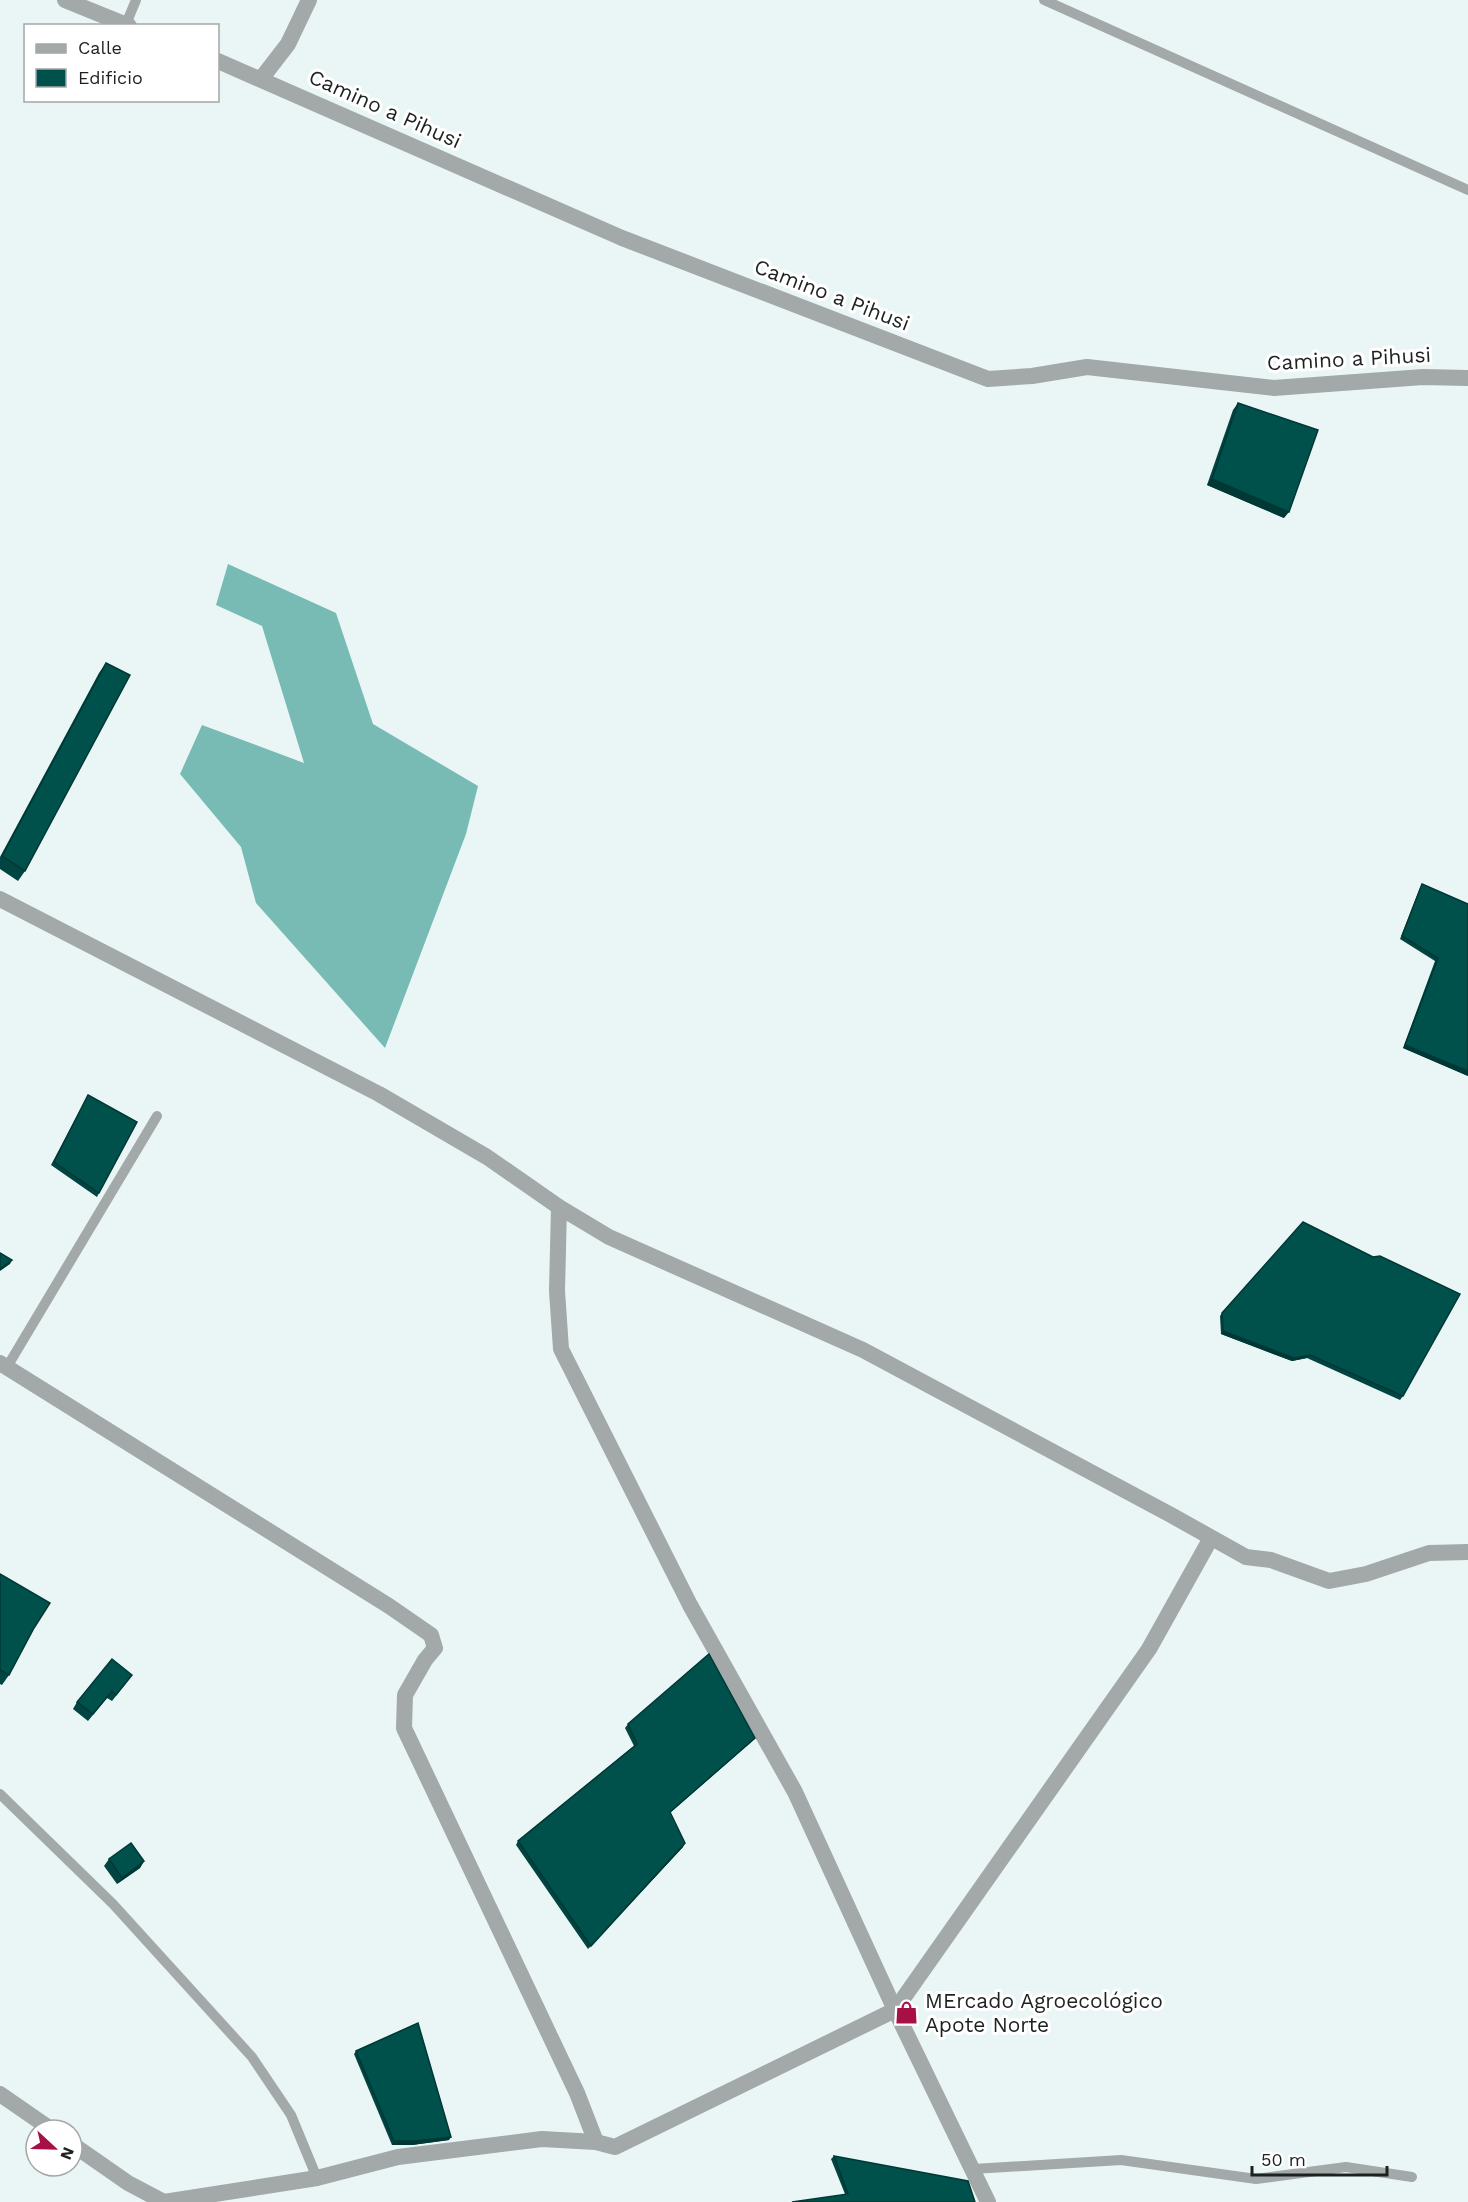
<svg xmlns="http://www.w3.org/2000/svg" width="1468" height="2202" viewBox="0 0 1468 2202" font-family="'Work Sans',sans-serif">
	<style>
		.forest { fill: #78bbb5 }
		.lines { fill: none; stroke-linecap: round; stroke-linejoin: round }
		.service { stroke: #a3a8a8; stroke-width: 10 }
		.minor { stroke: #a3a8a8; stroke-width: 16 }
		.wall { fill: #004541 }
		.shaded-wall { fill: #003835 }
		.building { fill: #00504c; stroke: #003835; stroke-width: 1.5 }
		.labels { text-anchor: middle; stroke-width: 6; stroke-linejoin: round; paint-order: stroke }
		.street-label { font-size: 21px; fill: #1d2221; stroke: #fff }
		.poi-label { font-size: 21px; fill: #1d2221; stroke: #fff; text-anchor: start }
	</style>
	<rect width="100%" height="100%" fill="#eaf6f5"/>
	<path class="forest" d="M228,564l108,49 37,111 105,62 -12,48 -81,214 -129,-145 -15,-56 -61,-73 22,-49 102,38 -42,-137 -46,-21z"/>
	<g class="lines">
		<g class="service">
			<path d="M1044,0l424,190"/>
			<path d="M126,24l10,-24"/>
			<path d="M7,1367l150,-251"/>
			<path d="M0,1794l113,110 139,153 39,58 26,63"/>
			<path d="M973,2169l148,-9 135,19 90,-12 66,10"/>
		</g>
		<g class="minor">
			<path d="M65,0l64,26"/>
			<path d="M218,61l404,177 366,141 44,-3 55,-9 187,21 149,-11 45,1"/>
			<path d="M261,79l27,-35 21,-44"/>
			<path d="M0,899l379,195 108,63 72,50 50,30 254,113 308,165 75,42 25,3 58,21 37,-7 63,-21 39,-1"/>
			<path d="M559,1207l-2,84 4,58 129,256 105,187 100,218 93,192"/>
			<path d="M0,1363l389,243 42,29 4,13 -10,12 -20,35 -1,33 173,365 19,49"/>
			<path d="M0,2094l52,36"/>
			<path d="M72,2144l56,39 36,19"/>
			<path d="M164,2202l153,-24 81,-21 144,-18 54,3 19,5 280,-137 254,-361 62,-111"/>
		</g>
	</g>
	<g class="wall">
		<path d="M1238,403l46,115 -77,-33 26,-75z"/>
		<path d="M106,663l-81,208 -7,10 -18,-12v-12l99,-184z"/>
		<path d="M1422,884l46,20v172l-65,-28 32,-87 -35,-22 20,-51z"/>
		<path d="M88,1095l11,98 -2,4 -46,-32z"/>
		<path d="M1222,1313l181,83 -3,4 -93,-42 -15,3 -71,-27 -1,-18z"/>
		<path d="M0,1574l34,54 -25,47 -7,10 -2,-1z"/>
		<path d="M127,1682l-15,19 -5,-3 -19,23 -15,-12 4,-7z"/>
		<path d="M628,1724l127,14 -3,3 -82,72 13,34 -95,102 -72,-104 2,-4 116,-95 -9,-18z"/>
		<path d="M109,1859l35,2 -4,7 -23,16 -13,-18z"/>
		<path d="M356,2051l93,89 -37,5h-20l-38,-91z"/>
		<path d="M834,2156l141,46 -130,-8 -14,-35z"/>
	</g>
	<g class="shaded-wall">
		<path d="M1212,479l77,33 -5,6 -77,-33z"/>
		<path d="M1405,1045l63,26v5l-65,-28z"/>
		<path d="M12,1260l-2,4 -10,7v-2z"/>
		<path d="M1223,1331l87,24 -3,3 -15,3 -71,-27z"/>
		<path d="M755,1738l-3,3 -85,74 3,-3z"/>
		<path d="M685,1843l-2,4 -95,102 3,-3z"/>
		<path d="M144,1861l-4,7 -23,16 5,-6z"/>
		<path d="M451,2137l-2,3 -37,5h-20l2,-4z"/>
	</g>
	<g class="building">
		<path d="M1238,403l80,27 -29,82 -77,-33z"/>
		<path d="M106,663l24,12 -105,196 -23,-15z"/>
		<path d="M1422,884l46,20v167l-63,-26 33,-87 -36,-22z"/>
		<path d="M88,1095l49,27 -38,71 -45,-31z"/>
		<path d="M1303,1222l70,35 7,-1 80,38 -57,102 -93,-41 -16,3 -71,-27 -1,-18z"/>
		<path d="M0,1253l12,7 -12,9z"/>
		<path d="M0,1574l50,29 -16,25 -25,47 -9,-5z"/>
		<path d="M709,1654l46,84 -85,74 15,31 -94,103 -73,-105 119,-97 -9,-20z"/>
		<path d="M112,1659l20,16 -16,20 -4,-4 -19,23 -16,-12z"/>
		<path d="M131,1843l13,18 -22,17 -13,-19z"/>
		<path d="M418,2023l33,114 -36,4h-21l-38,-90z"/>
		<path d="M834,2156l134,25 7,21h-183l56,-8z"/>
	</g>
	<defs>
		<symbol id="shop-bare" viewBox="-9 -9 18 18"><path d="M-5-2.5h2.3a2.7 3.5 0 0 1 5.4 0H5L5.5 6h-11ZM-1.5-2.5h3a1.5 2.3 0 0 0-3 0Z" fill="#a71046" stroke="#fff" stroke-width="2.5" paint-order="stroke"/></symbol>
	</defs>
	<g fill-rule="evenodd">
		<use href="#shop-bare" x="890" y="1996" width="33" height="33"/>
	</g>
	<g class="labels">
		<g class="street-label">
			<text transform="translate(385 109) rotate(24)" y="7">Camino a Pihusi</text>
			<text transform="translate(832 295) rotate(21)" y="7">Camino a Pihusi</text>
			<text transform="translate(1349 359) rotate(-3)" y="7">Camino a Pihusi</text>
		</g>
		<g class="poi-label">
			<text x="925" y="2008">MErcado Agroecológico<tspan x="925" dy="24">Apote Norte</tspan></text>
		</g>
	</g>
	<rect x="24" y="24" width="195" height="78" fill="#ffffff" stroke="#a5a7a6" stroke-width="1.5"/>
	<rect x="36" y="44" width="30" height="9" fill="#a3a8a8" stroke="#a5a7a6" stroke-width="1.5"/>
	<text x="78" y="54" font-size="18" fill="#1d2221">Calle</text>
	<rect x="36" y="69" width="30" height="18" fill="#00504c" stroke="#a5a7a6" stroke-width="1.5"/>
	<text x="78" y="84" font-size="18" fill="#1d2221">Edificio</text>
	<g transform="translate(54 2148) rotate(112)"><circle r="28" fill="#ffffff" stroke="#a5a7a6" stroke-width="1.5"/>
	<path d="M0-4.5L10 22L0 15L-10 22Z" fill="#a71046"/>
	<text y="-9" font-size="16" font-weight="bold" text-anchor="middle" fill="#1d2221">N</text>
	</g>
	<path d="M1252 2166v9h135v-9" fill="none" stroke="#1d2221" stroke-width="3"/>
	<text x="1261" y="2166" font-size="18" fill="#1d2221" stroke="#ffffff" stroke-width="4.5" paint-order="stroke">50 m</text>
</svg>
